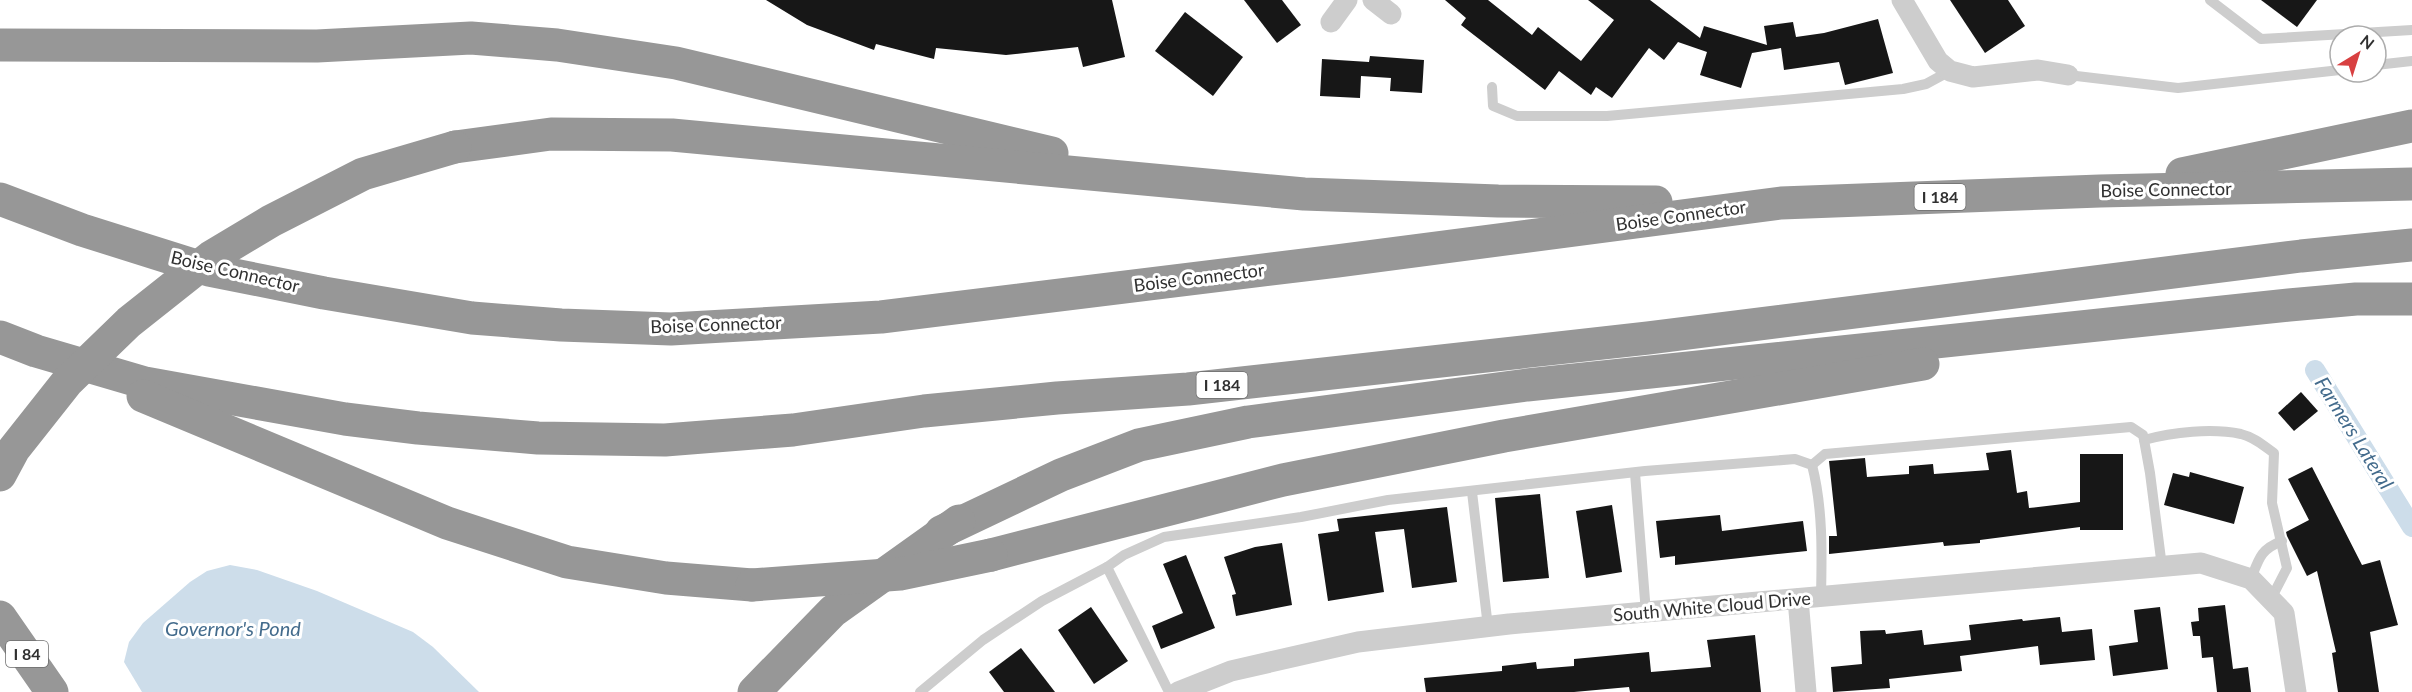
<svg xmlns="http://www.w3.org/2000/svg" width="2412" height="692" viewBox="0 0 2412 692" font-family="Lato,sans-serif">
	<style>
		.water { fill: #cdddea }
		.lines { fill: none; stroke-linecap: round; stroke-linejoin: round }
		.canal { stroke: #cdddea; stroke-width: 20 }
		.building { fill: #171717 }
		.lane { stroke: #cdcdcd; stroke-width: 10 }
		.street { stroke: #cdcdcd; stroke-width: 21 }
		.highway { stroke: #979797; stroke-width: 33 }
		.highway-bridge { stroke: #979797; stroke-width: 33 }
		.labels { text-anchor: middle; stroke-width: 6; stroke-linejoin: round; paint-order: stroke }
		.shield { fill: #fff; stroke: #6e6e6e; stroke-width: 1.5 }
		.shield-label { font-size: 16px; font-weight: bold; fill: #303030 }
		.street-label { font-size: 18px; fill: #303030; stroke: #fff }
		.water-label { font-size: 20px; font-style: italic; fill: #436b8c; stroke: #fff }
	</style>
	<rect width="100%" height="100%" fill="#fff"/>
	<path class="water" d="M230,565l27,5 60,21 96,41 20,15 46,45h-337l-18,-30 5,-20 14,-19 47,-41 17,-11z"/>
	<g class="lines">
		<path class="canal" d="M2315,370l97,157"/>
	</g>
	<g class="building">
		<path d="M766,0h346l13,57 -42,10 -5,-20 -72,8 -70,-7 -2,11 -58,-15 -2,6 -67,-25z"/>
		<path d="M1244,0h38l19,25 -24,18z"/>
		<path d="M1445,0h43l44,35 6,-8 43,34 33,-41 -26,-20h62l50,38 4,-12 63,19 -3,-19 29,-4 3,15 28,-4 54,-14 15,54 -48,12 -6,-23 -55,8 -3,-22 -29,5 -11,35 -41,-13 7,-23 -29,-10 -14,18 -15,-12 -37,50 -16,-11 -5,8 -32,-24 -14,19 -84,-65 5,-7z"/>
		<path d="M1950,0h58l17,26 -40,27z"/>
		<path d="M2261,0h56l-20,27z"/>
		<path d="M1185,12l58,45 -30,39 -58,-45z"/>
		<path d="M1370,56l54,4 -2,33 -32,-2 1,-13 -30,-2 -1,22 -40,-2 2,-37 47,3z"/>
		<path d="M2301,392l17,19 -24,20 -16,-18z"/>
		<path d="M2011,450l6,43 10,-2 2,17 51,-6v-48h43v76h-43v-3l-100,13v3l-36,3 -1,-4 -114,12v-18h8l-8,-75 36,-3 2,19 42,-3v-8l24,-2 1,10 55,-4 -3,-17z"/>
		<path d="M2312,467l50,98 18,-5 18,65 -28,7 9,60h-41l-6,-39 4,-1 -19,-81 -10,5 -20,-40 -1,-4 23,-12 -21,-41z"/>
		<path d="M2190,472l54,15 -10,37 -70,-19 9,-32 16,4z"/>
		<path d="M1540,494l9,84 -46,4 -8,-84z"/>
		<path d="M1612,505l10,67 -36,6 -10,-67z"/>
		<path d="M1447,507l10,75 -45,6 -8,-59 -29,3 9,60 -56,9 -10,-67 21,-3 -2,-12z"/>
		<path d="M1720,515l2,16 81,-10 4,30 -132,14v-9l-15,2 -4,-37z"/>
		<path d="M1282,543l10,62 -56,11 -4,-21 4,-1 -12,-37 31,-10z"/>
		<path d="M1186,555l29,73 -54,21 -9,-23 31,-13 -20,-49z"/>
		<path d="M2225,605l8,64 15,-2 3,25h-34l-4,-35 -11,1 -2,-22h-7l-2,-14 8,-1 -1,-13z"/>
		<path d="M1091,607l37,54 -34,23 -36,-54z"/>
		<path d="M2160,607l8,62 -55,7 -4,-30 29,-4 -4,-32z"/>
		<path d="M2060,617l2,15 30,-3 3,31 -55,5 -2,-19 -78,10 2,15 -73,8 1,9 -57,4 -2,-25 31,-3 -2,-33 25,-1 1,4 36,-4 2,15 47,-5 -2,-15 53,-6 1,2z"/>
		<path d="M1755,635l6,57h-131l-1,-5 -55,5h-148l-2,-14 78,-7v-5l34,-4 1,7 37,-3v-7l75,-7 2,20 60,-5 -4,-27z"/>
		<path d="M1021,648l34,44h-51l-15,-20z"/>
	</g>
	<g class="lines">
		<g class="lane">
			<path d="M2210,0l51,39 151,-9"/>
			<path d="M2376,65l36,-4"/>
			<path d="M2068,75l110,13 162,-18"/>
			<path d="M1492,87l1,19 24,10h90l296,-27 23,-5 24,-13"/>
			<path d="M2144,440c29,-8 68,-12 97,-6 13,3 23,12 33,19l-2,50 15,65 -16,31"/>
			<path d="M1812,465l13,-11 306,-27 12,8 1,5 6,33 12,94"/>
			<path d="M1635,473l11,140"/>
			<path d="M1472,492l16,135"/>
			<path d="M1107,567l62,125"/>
			<path d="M2251,579c8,-21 10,-30 31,-38"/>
			<path d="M920,692l63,-52 59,-39 65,-34 17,-12 40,-18 137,-20 87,-17 257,-29 150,-12 17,6c11,43 10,88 9,132"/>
		</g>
		<g class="street">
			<path d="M1373,0l18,14"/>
			<path d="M1902,0l36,61 12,10 23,6 65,-7 30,5"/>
			<path d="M1331,22l16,-22"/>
			<path d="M1798,599l8,93"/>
			<path d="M1178,692l53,-21 127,-29 151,-18 692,-61 50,16 33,34 12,79"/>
		</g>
		<g class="highway">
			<path d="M0,45l317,1 154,-8 86,7 119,18 376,90"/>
			<path d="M455,147l96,-13 121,1 632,59 194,7 158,1"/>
			<path d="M2182,174l230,-48"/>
			<path d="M0,199l82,31 127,40 115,23 148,25 89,7 110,4 210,-12 456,-56 444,-58 319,-12 312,-7"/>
			<path d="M0,337l36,14 109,32 200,36 73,9 120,10 127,2 128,-10 131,-19 133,-13 131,-9 460,-51 653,-82 111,-11"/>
			<path d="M143,396l304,127 120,39 99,16 86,7"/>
			<path d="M941,532l120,-57 78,-30 109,-23 279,-37 762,-80 67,-6h56"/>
			<path d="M991,555l292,-75 221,-44 419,-72"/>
			<path d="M0,617l52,75"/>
			<path d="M754,692l79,-81 126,-90"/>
		</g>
		<g class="highway-bridge">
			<path d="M0,475l14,-26 53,-67 62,-60 82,-65 60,-36 92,-47 92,-27"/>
			<path d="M752,585l148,-11 91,-19"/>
		</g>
	</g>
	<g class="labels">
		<g class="shield">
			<rect x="1914.5" y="184" width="51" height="26" rx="4.5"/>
			<rect x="1196.5" y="372" width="51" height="26" rx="4.5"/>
			<rect x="6" y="641" width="42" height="26" rx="4.5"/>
		</g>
		<g class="shield-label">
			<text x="1940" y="203">I 184</text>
			<text x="1222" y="391">I 184</text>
			<text x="27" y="660">I 84</text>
		</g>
		<g class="street-label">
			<text transform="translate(2166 190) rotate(-1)" y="6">Boise Connector</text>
			<text transform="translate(1681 216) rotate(-8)" y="6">Boise Connector</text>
			<text transform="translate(235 272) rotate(13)" y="6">Boise Connector</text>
			<text transform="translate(1199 278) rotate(-7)" y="6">Boise Connector</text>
			<text transform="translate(716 325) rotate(-2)" y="6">Boise Connector</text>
			<text transform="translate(1712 607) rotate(-5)" y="6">South White Cloud Drive</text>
		</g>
		<g class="water-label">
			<text transform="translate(2354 433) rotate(58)" y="7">Farmers Lateral</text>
			<text x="233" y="636">Governor's Pond</text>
		</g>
	</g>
	<g transform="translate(2358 54) rotate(38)"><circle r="28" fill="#ffffff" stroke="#acacac" stroke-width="1.5"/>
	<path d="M0-4.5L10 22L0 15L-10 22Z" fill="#d84041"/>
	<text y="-9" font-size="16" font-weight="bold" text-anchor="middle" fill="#303030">N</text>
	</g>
</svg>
